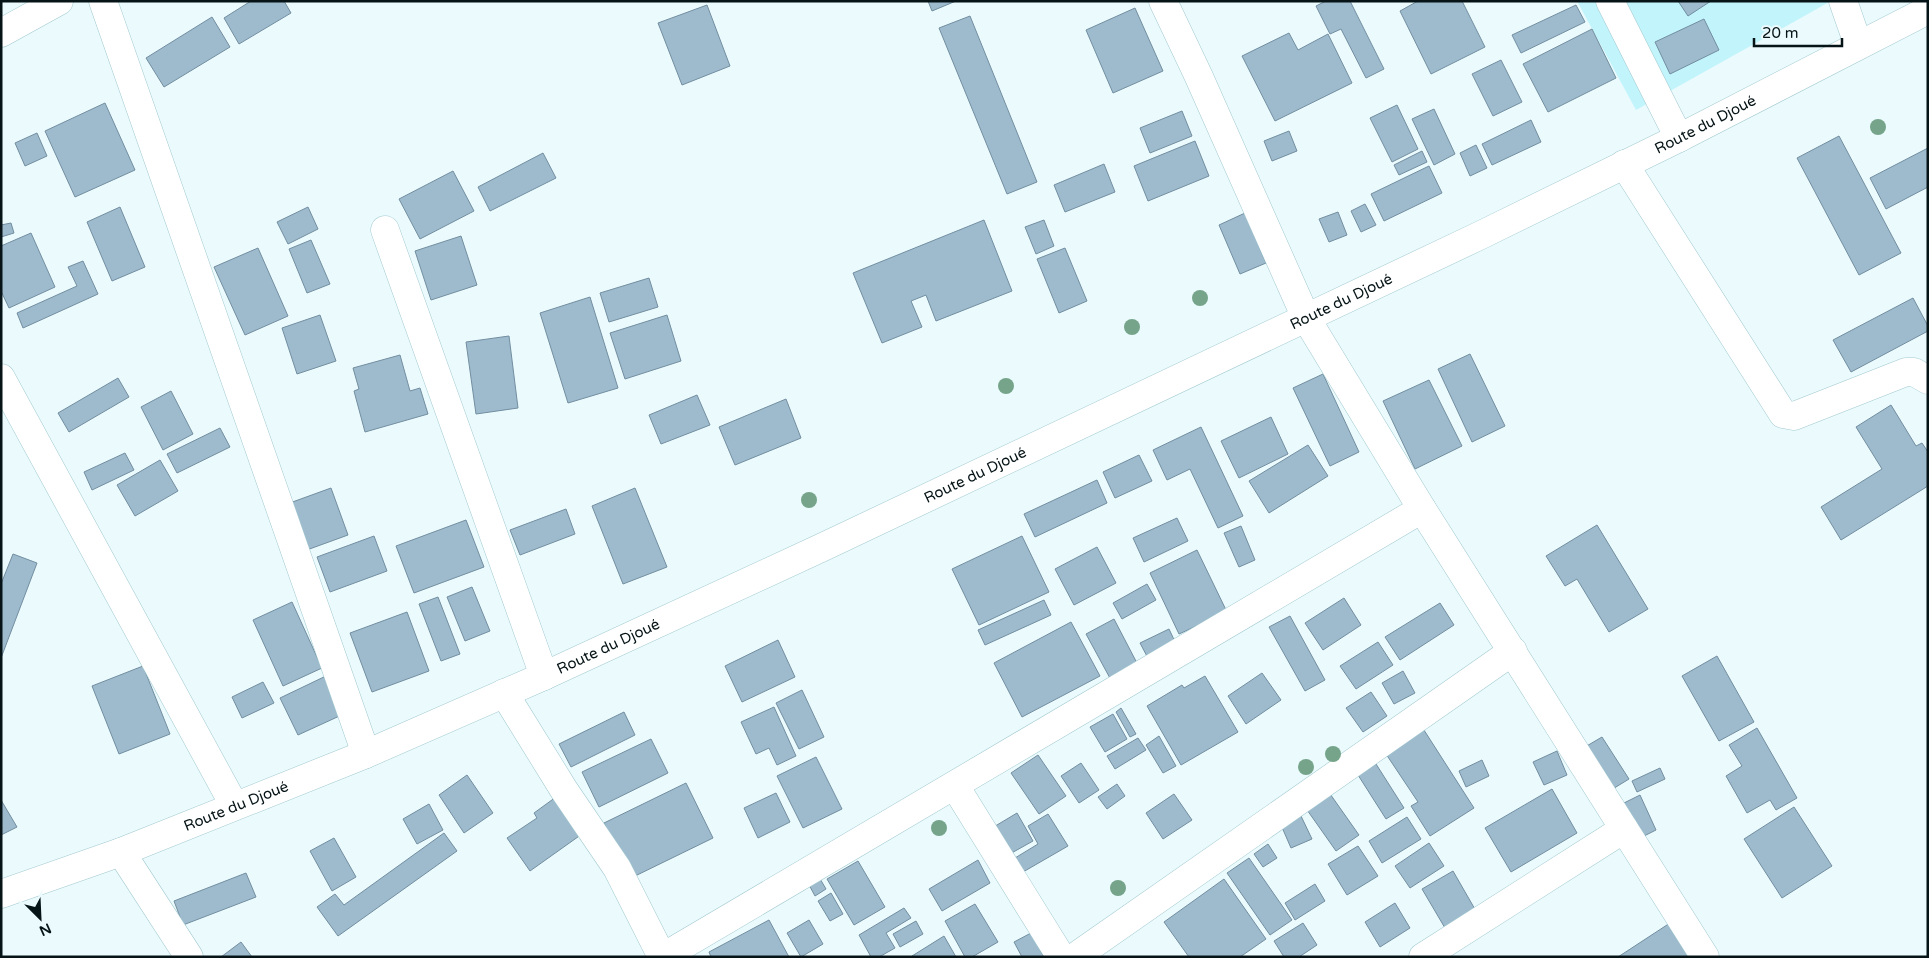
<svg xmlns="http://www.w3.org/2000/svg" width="1929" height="958" viewBox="0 0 1929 958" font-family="'Varela Round',sans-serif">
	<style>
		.built { fill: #c2f4fc }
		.building { fill: #9ebbce; stroke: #728ea0 }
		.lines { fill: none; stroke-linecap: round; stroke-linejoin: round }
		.minor-casing { stroke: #a3cad0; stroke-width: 29 }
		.major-casing { stroke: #a3cad0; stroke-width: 29 }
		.minor { stroke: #fff; stroke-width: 28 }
		.major { stroke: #fff; stroke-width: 28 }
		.tree { fill: #75a48a }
		.labels { text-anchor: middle; stroke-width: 4.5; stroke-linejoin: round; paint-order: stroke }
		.street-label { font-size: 15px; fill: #061417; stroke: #eafafd }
	</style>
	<rect width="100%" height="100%" fill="#eafafd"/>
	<path class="built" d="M1577,1h254l-195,109z"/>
	<g class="building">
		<path d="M251,1h33l7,12 -52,31 -15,-26z"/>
		<path d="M928,1h28l-24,10z"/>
		<path d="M1326,1h24l34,68 -18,9 -25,-49 -11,5 -14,-28z"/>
		<path d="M1418,1h44l23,46 -54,27 -31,-63z"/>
		<path d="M1678,1h33l-23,15z"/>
		<path d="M707,5l23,61 -48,19 -24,-62z"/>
		<path d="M1576,5l9,17 -64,31 -9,-18z"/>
		<path d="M1135,8l28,63 -50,22 -27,-63z"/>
		<path d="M970,16l67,166 -30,12 -68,-166z"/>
		<path d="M212,17l18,30 -66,40 -18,-29z"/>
		<path d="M1704,19l15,31 -49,24 -15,-32z"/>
		<path d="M1592,29l24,49 -68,34 -25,-48z"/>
		<path d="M1289,33l9,17 30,-16 24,49 -77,38 -33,-65z"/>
		<path d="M1501,60l21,42 -29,14 -21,-42z"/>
		<path d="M105,103l30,67 -60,27 -30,-66z"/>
		<path d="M1397,105l21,44 -26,13 -22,-44z"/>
		<path d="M1434,109l21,45 -21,11 -22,-46z"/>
		<path d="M1182,111l10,25 -42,17 -10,-25z"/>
		<path d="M1531,120l10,22 -49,23 -10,-21z"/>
		<path d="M1289,131l8,20 -25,10 -8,-20z"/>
		<path d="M37,133l10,23 -22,10 -10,-23z"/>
		<path d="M1839,136l62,117 -42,22 -62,-117z"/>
		<path d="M1195,141l14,35 -61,25 -14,-35z"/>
		<path d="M1476,145l11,23 -17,8 -10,-23z"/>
		<path d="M1928,148v39l-42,22 -16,-31z"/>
		<path d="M1422,151l5,11 -28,13 -5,-10z"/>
		<path d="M543,153l13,25 -66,33 -12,-24z"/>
		<path d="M1104,164l11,28 -50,20 -11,-27z"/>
		<path d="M1429,166l13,27 -58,28 -13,-27z"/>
		<path d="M453,171l21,40 -54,28 -21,-40z"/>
		<path d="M1365,204l11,21 -15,7 -10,-21z"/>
		<path d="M120,207l25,60 -33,14 -25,-59z"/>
		<path d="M308,207l10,22 -30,15 -11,-22z"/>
		<path d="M1338,212l9,23 -18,7 -10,-23z"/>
		<path d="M1245,213l21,50 -26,11 -21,-49z"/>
		<path d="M984,220l28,71 -76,30 -10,-26 -15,6 11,26 -40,16 -29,-70z"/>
		<path d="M1044,220l10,26 -18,8 -11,-27z"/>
		<path d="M11,223l3,10 -13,4v-12z"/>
		<path d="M31,233l24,54 -46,21 -8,-17v-45z"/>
		<path d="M461,236l16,49 -46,15 -16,-49z"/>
		<path d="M311,240l19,44 -23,9 -18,-44z"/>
		<path d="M258,248l30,68 -43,19 -31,-68z"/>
		<path d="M1065,248l22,53 -28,12 -22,-54z"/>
		<path d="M83,261l15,33 -75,34 -6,-15 60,-27 -9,-19z"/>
		<path d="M649,278l9,29 -49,15 -9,-29z"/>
		<path d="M590,297l28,91 -50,15 -28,-90z"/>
		<path d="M1913,298l15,28v5l-77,41 -18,-32z"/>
		<path d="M320,315l16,46 -39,13 -15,-46z"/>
		<path d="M667,315l14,46 -56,18 -15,-46z"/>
		<path d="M509,336l9,72 -42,6 -10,-72z"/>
		<path d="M1470,354l35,72 -33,16 -34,-73z"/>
		<path d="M400,355l10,36 10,-3 8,26 -63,18 -11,-41 5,-2 -6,-21z"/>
		<path d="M1323,374l36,78 -29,14 -37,-78z"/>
		<path d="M118,378l11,19 -60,35 -11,-19z"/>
		<path d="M1429,380l33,66 -47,23 -32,-68z"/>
		<path d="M171,391l22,43 -30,16 -22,-43z"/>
		<path d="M697,395l13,30 -49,19 -12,-29z"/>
		<path d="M786,399l15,39 -66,27 -16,-38z"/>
		<path d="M1891,405l25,41 6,-3 6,9v34l-87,54 -20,-33 61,-38 -26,-42z"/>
		<path d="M1271,417l17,37 -49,24 -18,-37z"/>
		<path d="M1201,427l42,89 -25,12 -28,-59 -23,11 -14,-30z"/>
		<path d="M220,428l10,19 -53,26 -10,-19z"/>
		<path d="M1308,445l20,31 -59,37 -20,-32z"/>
		<path d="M125,453l9,17 -42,20 -8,-18z"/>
		<path d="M1139,455l13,26 -37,17 -12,-26z"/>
		<path d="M160,460l18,31 -43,25 -18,-31z"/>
		<path d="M1097,480l10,23 -72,34 -11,-23z"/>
		<path d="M331,488l17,47 -44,16 -17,-47z"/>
		<path d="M635,488l32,79 -44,17 -31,-78z"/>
		<path d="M566,509l9,25 -55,21 -10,-25z"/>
		<path d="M1177,518l11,23 -44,21 -11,-24z"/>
		<path d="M466,520l18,47 -70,26 -18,-47z"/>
		<path d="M1597,525l51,84 -39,23 -32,-53 -12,7 -19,-30z"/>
		<path d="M1241,526l14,34 -16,7 -15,-34z"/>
		<path d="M374,536l13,35 -57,21 -13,-35z"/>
		<path d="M1022,536l27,56 -70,33 -27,-56z"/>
		<path d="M1097,547l19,36 -42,22 -19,-36z"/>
		<path d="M1197,550l30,62 -48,22 -29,-61z"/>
		<path d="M13,554l24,9 -36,95v-74z"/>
		<path d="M1147,584l9,16 -34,19 -9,-16z"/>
		<path d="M472,587l18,44 -25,10 -18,-44z"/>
		<path d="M438,597l22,57 -19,7 -22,-57z"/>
		<path d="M1344,598l17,27 -38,25 -18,-27z"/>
		<path d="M1044,600l7,15 -66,30 -7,-15z"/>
		<path d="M292,602l30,66 -39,18 -30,-66z"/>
		<path d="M1440,603l14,22 -54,35 -15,-23z"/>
		<path d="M407,612l22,59 -57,21 -22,-59z"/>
		<path d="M1290,616l35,64 -20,11 -36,-64z"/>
		<path d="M1114,619l24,46 -27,15 -25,-46z"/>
		<path d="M1071,622l29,54 -78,41 -28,-54z"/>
		<path d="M1169,629l8,17 -28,14 -9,-17z"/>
		<path d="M778,640l17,37 -53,25 -17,-36z"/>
		<path d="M1378,642l15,23 -37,24 -16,-23z"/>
		<path d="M1717,656l37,66 -35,19 -37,-65z"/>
		<path d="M143,666l27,68 -51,20 -27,-68z"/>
		<path d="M1403,671l12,22 -21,11 -12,-21z"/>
		<path d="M1262,673l19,27 -35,24 -18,-28z"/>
		<path d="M328,675l18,38 -48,22 -18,-37z"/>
		<path d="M1205,676l33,56 -57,33 -34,-59 35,-21 2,3z"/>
		<path d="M263,682l11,21 -32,15 -10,-21z"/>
		<path d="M802,690l22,47 -25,12 -23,-46z"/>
		<path d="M1371,692l16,24 -24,16 -17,-24z"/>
		<path d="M774,707l22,49 -19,9 -8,-17 -13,6 -15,-32z"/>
		<path d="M1121,708l15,26 -6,3 -14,-25z"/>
		<path d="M624,712l11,23 -64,32 -12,-23z"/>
		<path d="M1113,714l14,25 -22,13 -15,-25z"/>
		<path d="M1422,727l52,81 -44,28 -19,-30 7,-4 -34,-51z"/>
		<path d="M1757,728l40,70 -21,12 -6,-10 -23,13 -21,-37 16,-10 -13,-21z"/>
		<path d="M1159,736l17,30 -13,7 -17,-28z"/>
		<path d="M1602,737l27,42 -18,11 -26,-43z"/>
		<path d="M1138,738l8,12 -31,19 -8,-13z"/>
		<path d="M651,739l17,34 -69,34 -17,-35z"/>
		<path d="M1557,751l10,24 -23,10 -11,-23z"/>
		<path d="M1038,755l28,41 -27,18 -28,-41z"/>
		<path d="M816,757l26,52 -39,19 -26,-52z"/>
		<path d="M1482,760l7,16 -23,11 -7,-16z"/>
		<path d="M1081,763l18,27 -20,13 -18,-27z"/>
		<path d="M1376,764l28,44 -18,11 -28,-44z"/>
		<path d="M1660,768l5,11 -28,13 -5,-11z"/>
		<path d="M467,775l26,38 -29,20 -25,-38z"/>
		<path d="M686,783l27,55 -82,40 -27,-55z"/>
		<path d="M1117,784l8,12 -18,13 -9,-12z"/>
		<path d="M1552,789l25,44 -66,39 -26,-44z"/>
		<path d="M1328,791l31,44 -23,16 -31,-44z"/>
		<path d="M776,793l14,29 -32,16 -14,-30z"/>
		<path d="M1174,794l18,26 -29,19 -17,-26z"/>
		<path d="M1640,795l16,35 -18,9 -16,-35z"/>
		<path d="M556,797l26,37 -52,37 -23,-33 30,-20 -3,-5z"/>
		<path d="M1,800l16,27 -16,8z"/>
		<path d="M429,804l14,26 -26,14 -14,-25z"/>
		<path d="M1794,807l38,59 -50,32 -38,-59z"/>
		<path d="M1017,813l16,28 -25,14 -16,-27z"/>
		<path d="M1048,814l20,32 -45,26 -8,-14 23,-14 -10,-18z"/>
		<path d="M1301,816l11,23 -21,9 -10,-23z"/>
		<path d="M1407,817l14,22 -39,24 -13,-22z"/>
		<path d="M444,833l13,18 -119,85 -21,-29 18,-13 9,11z"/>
		<path d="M334,838l22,39 -24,14 -22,-40z"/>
		<path d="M1429,843l15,23 -34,22 -15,-22z"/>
		<path d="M1268,844l9,14 -14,9 -9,-13z"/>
		<path d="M1358,846l20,30 -31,19 -19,-31z"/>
		<path d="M1249,858l43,62 -22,15 -43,-62z"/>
		<path d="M978,860l12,23 -48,28 -13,-22z"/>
		<path d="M858,861l27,46 -31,18 -27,-46z"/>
		<path d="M1453,871l23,40 -31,17 -23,-39z"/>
		<path d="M246,873l10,24 -73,28 -9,-24z"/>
		<path d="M819,877l7,12 -11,7 -7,-13z"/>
		<path d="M1224,879l42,60 -26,18h-51l-25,-35z"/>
		<path d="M1315,884l10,17 -30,19 -10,-17z"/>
		<path d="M831,893l12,21 -13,7 -12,-20z"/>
		<path d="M1395,903l15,25 -30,19 -15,-25z"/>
		<path d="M975,904l23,38 -26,15h-7l-20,-36z"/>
		<path d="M904,908l7,10 -25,15 9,15 -16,9h-8l-12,-22z"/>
		<path d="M769,920l20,37h-78l-2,-5z"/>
		<path d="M809,920l14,24 -22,13 -14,-24z"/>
		<path d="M916,921l7,13 -23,13 -7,-13z"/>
		<path d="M1303,923l14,22 -18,12h-15l-10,-16z"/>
		<path d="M1670,923l21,34h-73z"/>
		<path d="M1031,933l13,24h-22l-8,-15z"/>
		<path d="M944,936l12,21h-44v-1z"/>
		<path d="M241,942l11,15h-31z"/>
	</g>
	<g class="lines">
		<defs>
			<g id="minor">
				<path d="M103,1l263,753"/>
				<path d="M1163,1l36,76 107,241 116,191 283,448"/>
				<path d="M1610,1l69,137"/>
				<path d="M1843,1l15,43"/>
				<path d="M1,33l58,-32"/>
				<path d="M1624,164l159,250 11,2 112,-44h8l14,8"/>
				<path d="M385,230l159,446"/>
				<path d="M1,378l233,427"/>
				<path d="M504,693l60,97 53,78 45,89"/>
				<path d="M955,786l106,171"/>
				<path d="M121,852l68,105"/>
				<path d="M663,957l759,-448"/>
				<path d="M1075,957l438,-306"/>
				<path d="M1423,957l201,-128"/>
			</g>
			<g id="major">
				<path id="s1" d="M1,894l120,-42 245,-98 178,-78 279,-129 658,-312 198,-97 249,-128"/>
			</g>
		</defs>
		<use href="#minor" class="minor-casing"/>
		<use href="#major" class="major-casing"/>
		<use href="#minor" class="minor"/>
		<use href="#major" class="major"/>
	</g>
	<g class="tree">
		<circle cx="1878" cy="127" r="8"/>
		<circle cx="1200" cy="298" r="8"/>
		<circle cx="1132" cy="327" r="8"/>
		<circle cx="1006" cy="386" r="8"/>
		<circle cx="809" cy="500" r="8"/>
		<circle cx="1333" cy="754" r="8"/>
		<circle cx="1306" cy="767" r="8"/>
		<circle cx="939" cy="828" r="8"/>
		<circle cx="1118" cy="888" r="8"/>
	</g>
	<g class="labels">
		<g class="street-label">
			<text dy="5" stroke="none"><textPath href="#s1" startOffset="1871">Route du Djoué</textPath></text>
			<text dy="5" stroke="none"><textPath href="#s1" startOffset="1466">Route du Djoué</textPath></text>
			<text dy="5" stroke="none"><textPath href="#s1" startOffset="1061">Route du Djoué</textPath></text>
			<text dy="5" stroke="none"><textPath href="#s1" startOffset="656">Route du Djoué</textPath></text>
			<text dy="5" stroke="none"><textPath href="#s1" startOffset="251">Route du Djoué</textPath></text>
		</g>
	</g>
	<rect width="1929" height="958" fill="none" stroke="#061417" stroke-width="5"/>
	<g transform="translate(40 918) rotate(156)" stroke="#eafafd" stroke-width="4" paint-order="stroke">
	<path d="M0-4L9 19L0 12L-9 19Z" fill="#061417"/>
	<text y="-8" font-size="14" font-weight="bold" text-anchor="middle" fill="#061417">N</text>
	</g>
	<path d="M1754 38v8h88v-8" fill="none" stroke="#061417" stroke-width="2.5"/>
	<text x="1762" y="38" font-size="15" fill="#061417" stroke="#eafafd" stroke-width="4" paint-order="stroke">20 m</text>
</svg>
